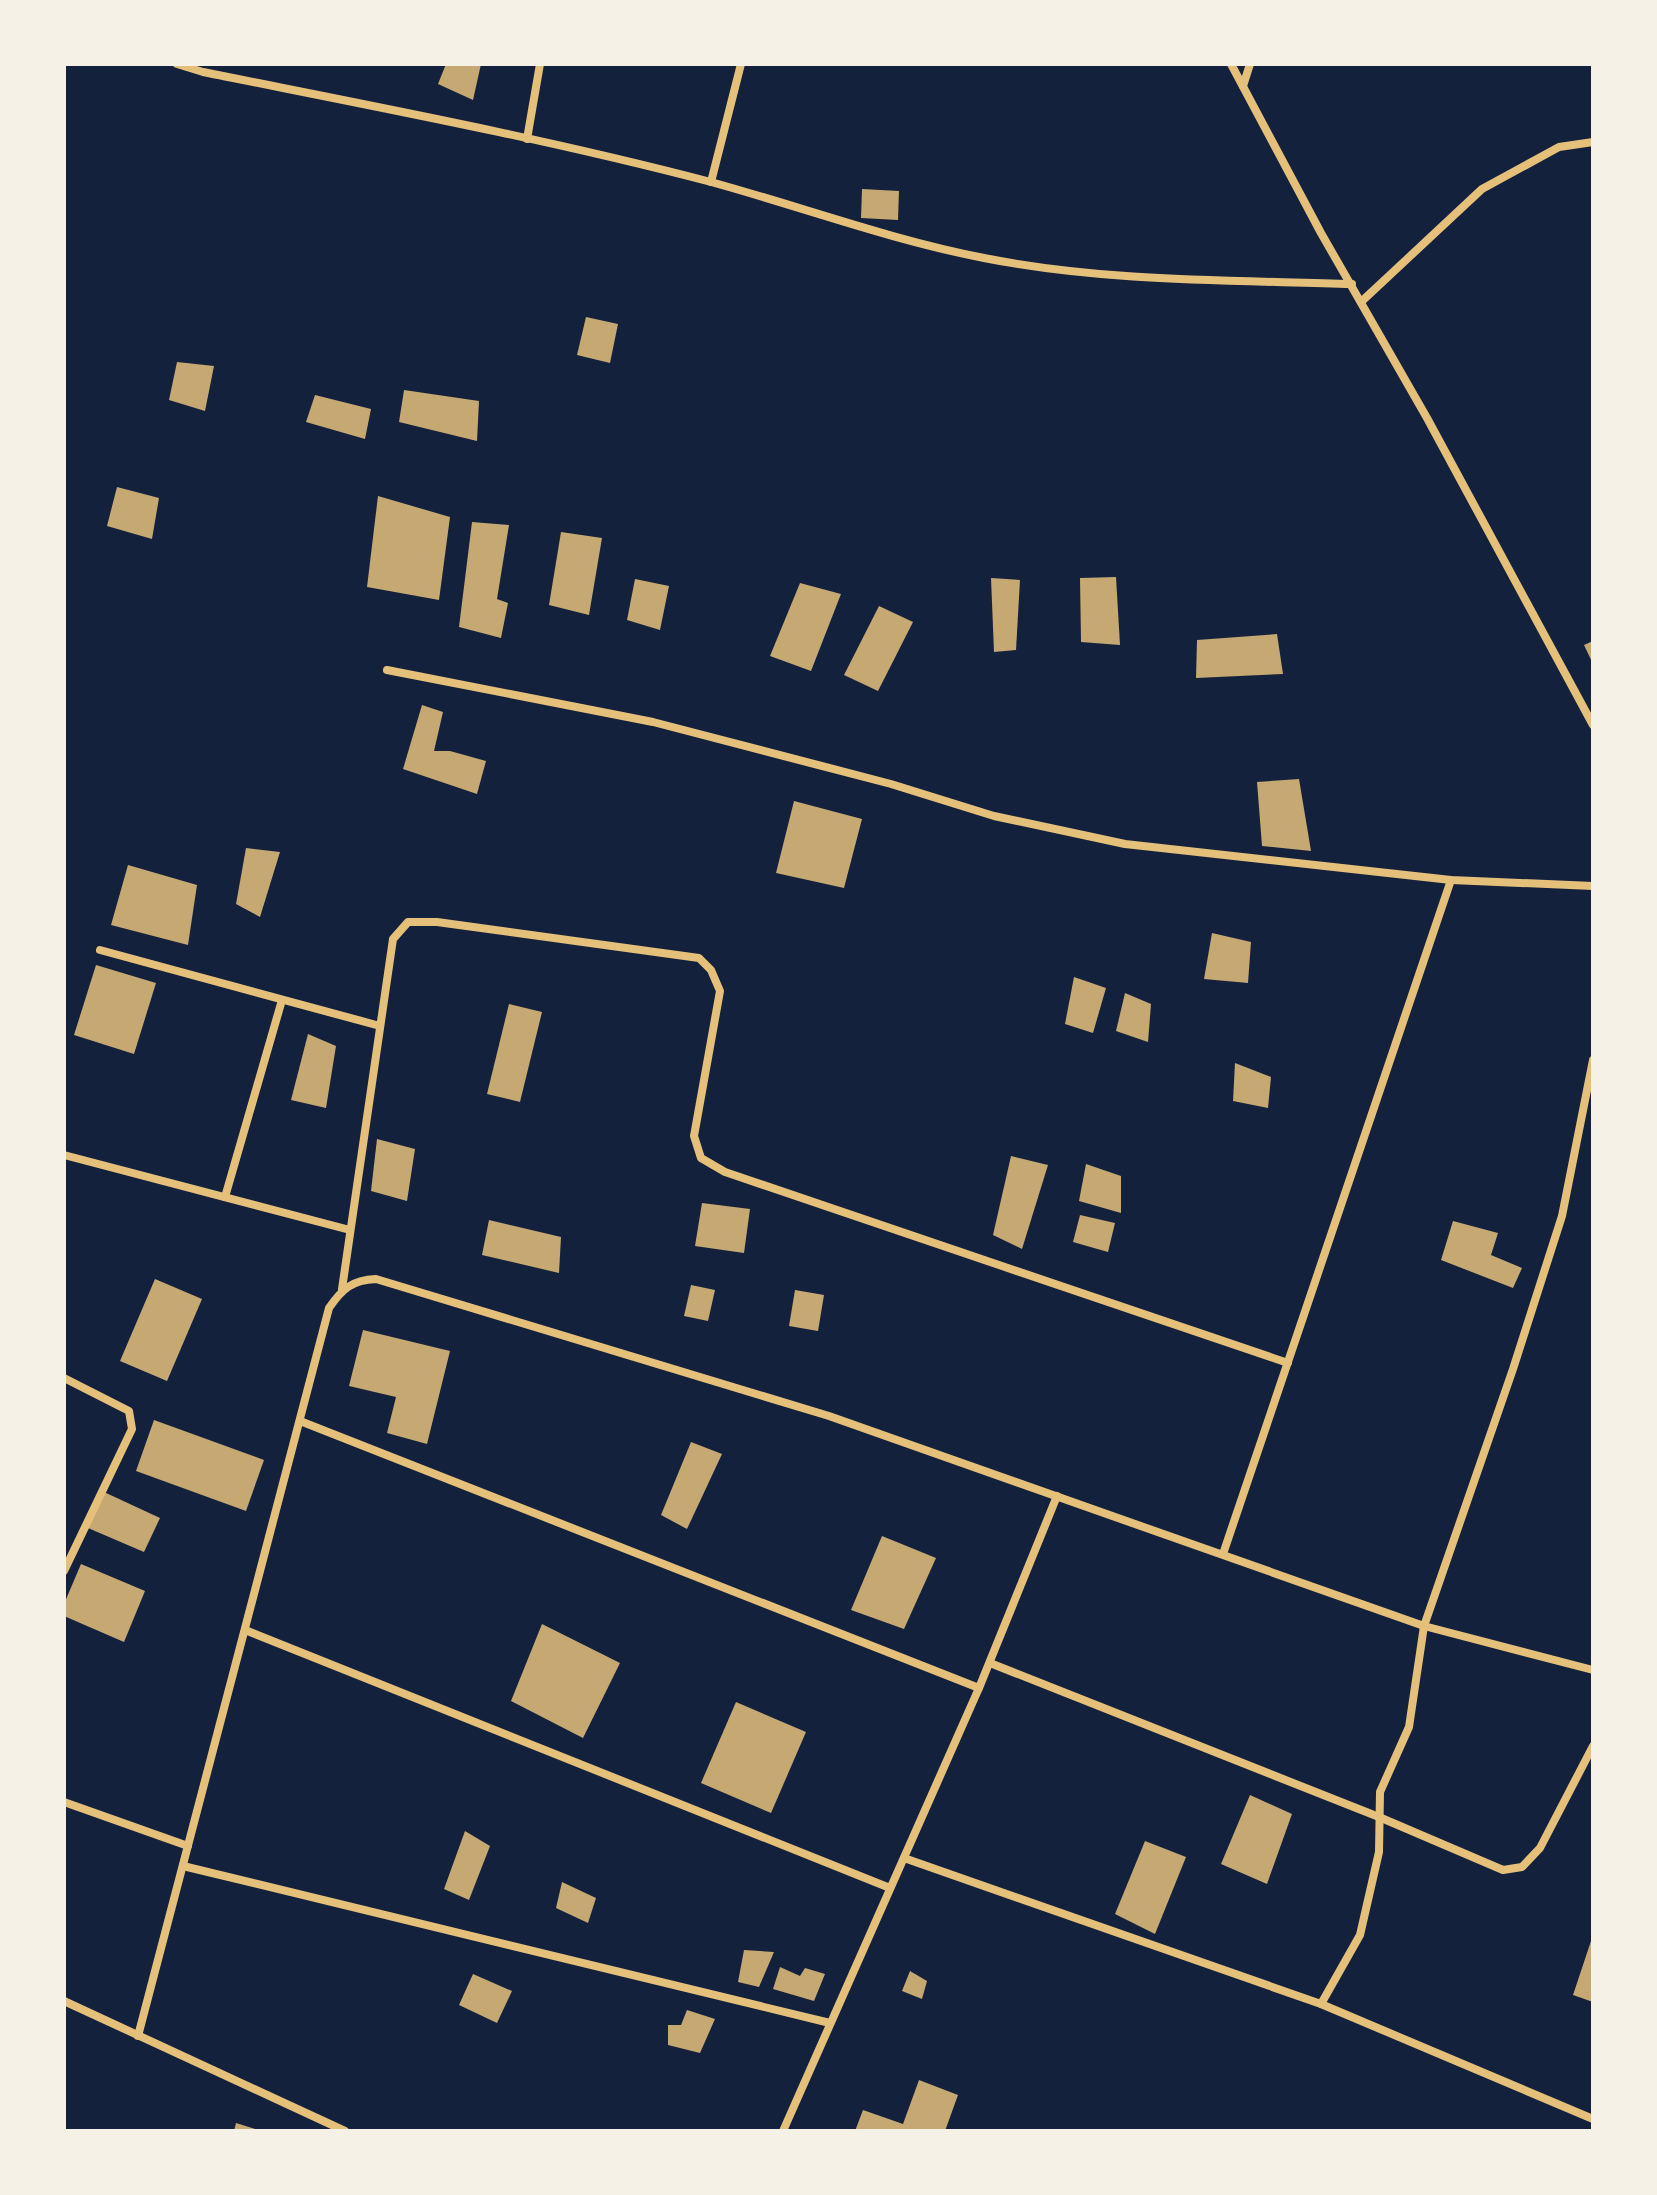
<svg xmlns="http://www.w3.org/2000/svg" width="1657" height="2195" viewBox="0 0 1657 2195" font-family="'PT Sans Narrow',sans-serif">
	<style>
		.building { fill: #c6a872 }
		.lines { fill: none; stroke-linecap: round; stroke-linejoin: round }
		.minor { stroke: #e5c07b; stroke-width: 8 }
	</style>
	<rect width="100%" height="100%" fill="#14213d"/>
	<g class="building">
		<path d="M446,64h35l-8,36 -35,-16z"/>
		<path d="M862,189l37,2 -1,29 -37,-2z"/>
		<path d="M586,317l32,7 -8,39 -33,-8z"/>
		<path d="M177,362l37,4 -9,45 -36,-11z"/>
		<path d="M404,390l75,11 -2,40 -78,-19z"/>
		<path d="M315,395l56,14 -6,30 -59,-17z"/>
		<path d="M117,487l42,11 -7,41 -45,-13z"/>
		<path d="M378,496l72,21 -11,83 -72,-13z"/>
		<path d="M472,522l37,3 -12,74 11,4 -7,35 -42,-11z"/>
		<path d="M561,532l41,6 -13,77 -40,-10z"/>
		<path d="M1116,577l4,68 -39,-3 -1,-64z"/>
		<path d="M991,578l29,2 -4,70 -22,2z"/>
		<path d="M635,579l34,7 -9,44 -33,-10z"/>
		<path d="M800,583l41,11 -30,77 -41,-15z"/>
		<path d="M879,606l34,16 -35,69 -34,-16z"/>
		<path d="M1277,634l6,40 -87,4 1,-38z"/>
		<path d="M1593,641v23l-9,-19z"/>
		<path d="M422,705l21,7 -9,39h16l36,10 -9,33 -74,-25z"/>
		<path d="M1299,779l12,72 -49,-5 -5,-64z"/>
		<path d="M794,801l68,18 -18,69 -68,-15z"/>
		<path d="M246,848l34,4 -20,65 -24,-13z"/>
		<path d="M128,865l69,20 -9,60 -77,-20z"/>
		<path d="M1212,933l39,9 -3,41 -44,-4z"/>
		<path d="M96,965l60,18 -22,71 -60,-19z"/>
		<path d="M1074,977l32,11 -13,45 -28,-9z"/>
		<path d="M1125,993l26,11 -3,38 -32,-11z"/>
		<path d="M509,1004l33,8 -22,90 -33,-8z"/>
		<path d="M308,1034l28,12 -10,62 -35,-8z"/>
		<path d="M1235,1063l36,14 -3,31 -35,-7z"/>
		<path d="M377,1139l38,10 -8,52 -36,-10z"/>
		<path d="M1011,1156l37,9 -26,84 -29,-14z"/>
		<path d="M1086,1164l35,12v37l-42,-12z"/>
		<path d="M702,1203l48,6 -6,44 -49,-7z"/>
		<path d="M1080,1215l35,8 -7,29 -35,-10z"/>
		<path d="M489,1220l72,17 -2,36 -77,-18z"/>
		<path d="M1453,1221l45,12 -7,22 31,13 -9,20 -72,-28z"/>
		<path d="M155,1279l47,20 -35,82 -47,-20z"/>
		<path d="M691,1285l24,5 -7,31 -24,-5z"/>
		<path d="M795,1290l29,5 -6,36 -29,-5z"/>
		<path d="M363,1330l87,21 -23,93 -40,-11 9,-36 -47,-11z"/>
		<path d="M154,1420l110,40 -18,51 -110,-40z"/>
		<path d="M691,1442l31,12 -35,75 -26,-14z"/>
		<path d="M104,1492l56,26 -16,34 -56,-24z"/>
		<path d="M882,1536l54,22 -32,71 -53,-19z"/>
		<path d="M81,1564l64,27 -21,51 -60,-26v-12z"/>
		<path d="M542,1624l78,39 -37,75 -72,-37z"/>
		<path d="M736,1702l70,30 -35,81 -70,-30z"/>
		<path d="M1250,1795l42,19 -25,70 -46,-20z"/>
		<path d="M465,1831l25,15 -21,54 -25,-11z"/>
		<path d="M1145,1841l41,16 -31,77 -40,-20z"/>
		<path d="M562,1882l34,16 -8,25 -32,-15z"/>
		<path d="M1592,1938h1v64l-20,-7z"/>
		<path d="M744,1950l30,2 -15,35 -21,-5z"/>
		<path d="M780,1967l20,9 5,-8 20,6 -11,27 -41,-12z"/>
		<path d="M910,1971l17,10 -5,18 -20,-8z"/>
		<path d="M473,1974l39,17 -15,32 -38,-18z"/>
		<path d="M687,2010l28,9 -15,34 -32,-8v-20h13z"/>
		<path d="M919,2080l39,15 -13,36h-90l8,-21 40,14z"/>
		<path d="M236,2123l22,7v1h-24z"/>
	</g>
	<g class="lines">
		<g class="minor">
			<path d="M177,64l26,8c169,34 340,66 508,110 91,25 180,58 273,76 122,24 245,22 368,26"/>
			<path d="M1231,64l90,169 106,185 166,307"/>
			<path d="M1243,86l7,-22"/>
			<path d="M527,139l13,-75"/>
			<path d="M711,182l30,-118"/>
			<path d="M1361,302l121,-113 77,-42 34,-5"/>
			<path d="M387,670l266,52 238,62 103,32 131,28 326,36 142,6"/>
			<path d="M100,950l280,76"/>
			<path d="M64,1155l286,75"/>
			<path d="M225,1197l57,-197"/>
			<path d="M342,1289l51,-350 15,-17h29l262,36 12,12 9,21 -26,145 7,22 24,14 563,191"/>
			<path d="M64,1378l65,33 3,18 -68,142"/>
			<path d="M300,1421l679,267"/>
			<path d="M1223,1554l228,-674"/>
			<path d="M245,1630l645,258"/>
			<path d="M990,1663l389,154 124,53 19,-3 18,-19 53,-102"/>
			<path d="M64,1802l124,44"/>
			<path d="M904,1858l417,146 272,115"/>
			<path d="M183,1866l647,157"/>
			<path d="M64,2001l281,130"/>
			<path d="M1321,2004l39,-69 19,-83 1,-60 29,-65 15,-101 89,-257 49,-153 31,-156"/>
			<path d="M138,2036l191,-728c13,-19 23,-28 47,-29l453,137 595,210 169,44"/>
			<path d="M783,2131l196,-443 78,-192"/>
		</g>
	</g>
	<rect width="1657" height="2195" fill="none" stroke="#f6f1e7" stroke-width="132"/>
</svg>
